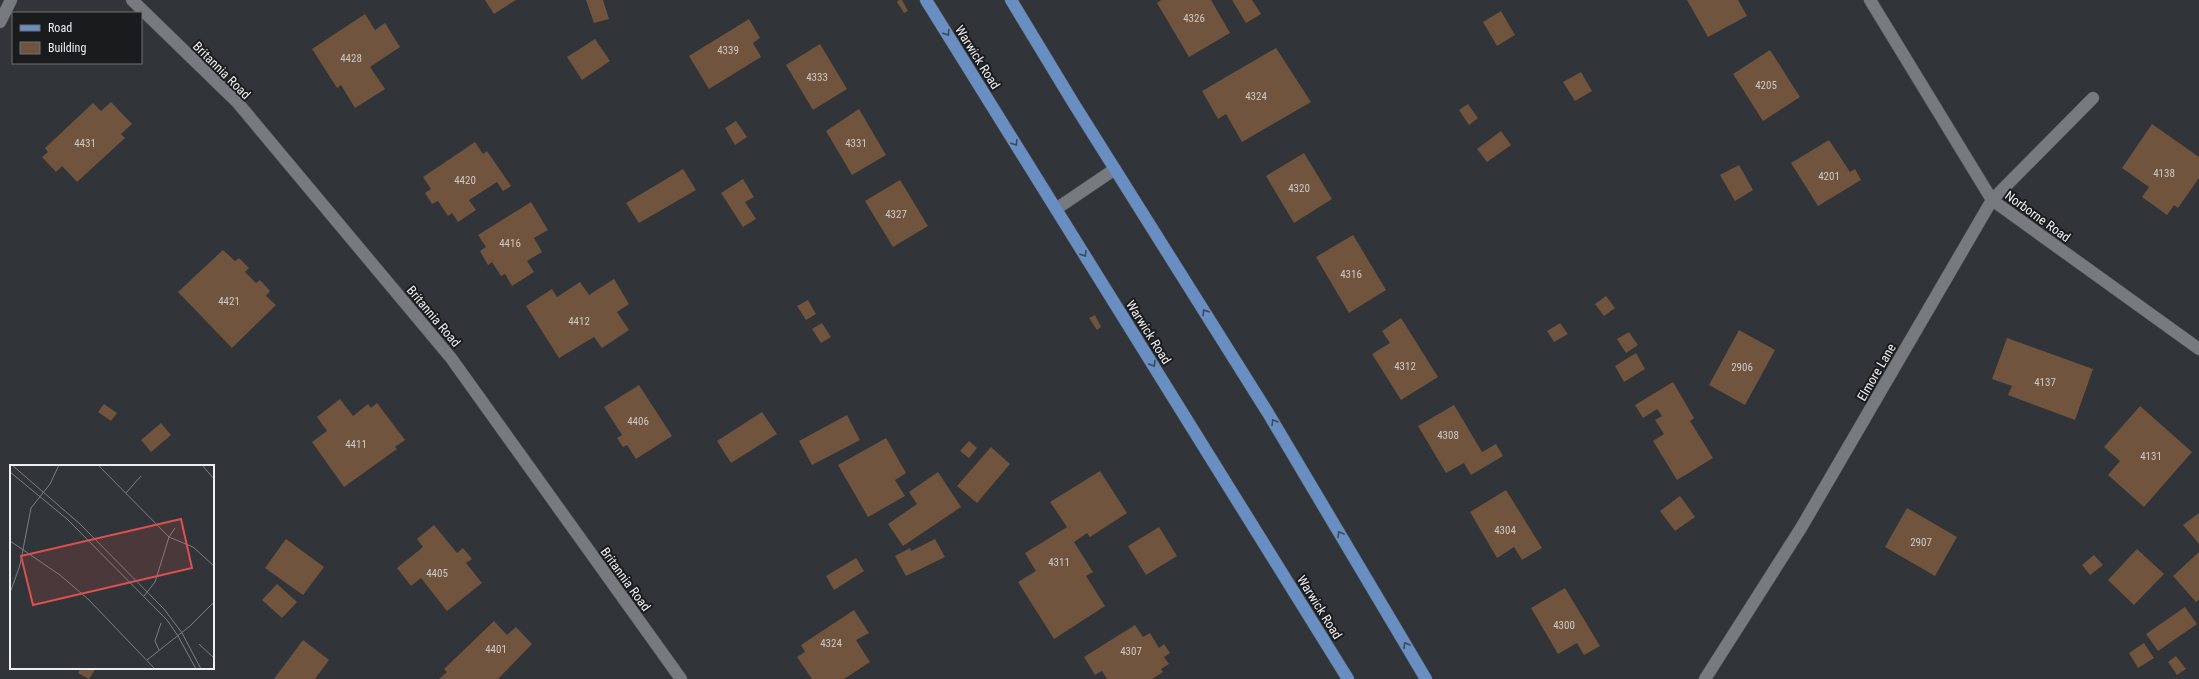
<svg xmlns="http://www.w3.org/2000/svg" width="2199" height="679" viewBox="0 0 2199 679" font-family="'Roboto Condensed',sans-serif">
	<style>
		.building { fill: #70543e }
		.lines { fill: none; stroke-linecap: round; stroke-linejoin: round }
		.minor-casing { stroke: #505256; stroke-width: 13 }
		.major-casing { stroke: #505256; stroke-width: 13 }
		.minor { stroke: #777b80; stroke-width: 12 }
		.major { stroke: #698ec1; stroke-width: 12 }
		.oneway { stroke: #3a495f }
		.labels { text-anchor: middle; stroke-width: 4; stroke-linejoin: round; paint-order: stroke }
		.number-label { font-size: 11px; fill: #cec8c5 }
		.street-label { font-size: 13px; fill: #edeff2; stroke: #1a1b1d }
		.inset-road { fill: none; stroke: #7c7f82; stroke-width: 1 }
		.view { fill: #db5050; fill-opacity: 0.15; stroke: #db5050; stroke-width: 2 }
		.inset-edge { fill: none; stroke: #edeff2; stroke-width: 2 }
	</style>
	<rect width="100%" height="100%" fill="#313438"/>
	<g class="building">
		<path d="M485,0h31l-22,14z"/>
		<path d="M586,0h17l6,19 -15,4z"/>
		<path d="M899,0h3l6,11 -4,2 -7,-11z"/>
		<path d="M1161,0h50l19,33 -41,24 -32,-54z"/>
		<path d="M1232,0h20l9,14 -15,9z"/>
		<path d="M1687,0h51l9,16 -39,21z"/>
		<path d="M1501,11l14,24 -18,11 -14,-24z"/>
		<path d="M365,14l10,16 10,-7 15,24 -30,20 15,22 -30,19 -14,-23 -4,3 -25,-39z"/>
		<path d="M749,19l11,19 -7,5 8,14 -52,32 -20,-33z"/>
		<path d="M595,39l15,22 -28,19 -15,-23z"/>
		<path d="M820,44l27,45 -34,21 -27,-45z"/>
		<path d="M1276,48l35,54 -69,40 -16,-28 -8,5 -16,-28z"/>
		<path d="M1770,50l30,47 -37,24 -30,-47z"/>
		<path d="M1581,72l11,19 -17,10 -12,-19z"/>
		<path d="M111,102l21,22 -11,10 4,4 -48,44 -15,-16 -6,6 -14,-15 6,-5 -3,-4 48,-45 8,8z"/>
		<path d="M1468,104l10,14 -9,7 -10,-15z"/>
		<path d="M859,109l27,46 -34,20 -26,-44z"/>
		<path d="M736,121l11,16 -12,8 -10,-17z"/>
		<path d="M2152,124l47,33v21l-21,30 -4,-3 -7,10 -25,-18 7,-10 -27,-19z"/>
		<path d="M1501,131l10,14 -24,17 -10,-13z"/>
		<path d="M1829,140l21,32 5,-3 6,11 -43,26 -27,-43z"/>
		<path d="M475,142l8,12 4,-3 24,35 -8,5 -6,-9 -28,18 7,10 -18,12 -6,-9 -4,3 -10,-15 -6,3 -7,-11 6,-4 -8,-12z"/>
		<path d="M1304,153l28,46 -38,24 -28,-47z"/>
		<path d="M1739,165l14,25 -18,11 -15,-26z"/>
		<path d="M683,169l13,21 -57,33 -13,-20z"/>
		<path d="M743,179l11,18 -9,5 11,17 -13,8 -22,-34z"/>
		<path d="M900,180l28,46 -35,21 -28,-46z"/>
		<path d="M531,202l17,28 -14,8 8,14 -15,9 7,11 -22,14 -7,-12 -4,2 -9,-14 -4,3 -8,-14 6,-4 -8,-12z"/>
		<path d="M1353,235l33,55 -37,23 -33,-56z"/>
		<path d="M223,250l12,11 4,-3 10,10 -4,4 11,11 4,-3 10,11 -4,5 10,9 -44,43 -54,-56z"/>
		<path d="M614,279l15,25 -12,8 12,18 -27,18 -8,-11 -35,21 -33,-52 26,-17 5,8 23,-15 9,13z"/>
		<path d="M1606,296l9,12 -11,8 -9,-12z"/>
		<path d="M808,300l8,14 -10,6 -9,-14z"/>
		<path d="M1095,315l6,12 -4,3 -8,-12z"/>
		<path d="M1401,318l37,59 -37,23 -29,-46 18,-11 -8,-12z"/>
		<path d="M822,323l9,14 -10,6 -9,-14z"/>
		<path d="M1560,323l8,11 -14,8 -7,-11z"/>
		<path d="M1739,330l36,20 -30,55 -36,-20z"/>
		<path d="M1629,332l9,13 -12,8 -9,-14z"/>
		<path d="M2007,338l86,31 -18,51 -67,-25 4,-9 -20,-7z"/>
		<path d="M1636,353l9,16 -21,13 -9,-16z"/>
		<path d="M1673,382l21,36 -4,3 23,37 -36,22 -24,-39 11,-7 -9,-14 7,-4 -5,-7 -14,9 -8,-13z"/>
		<path d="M639,385l33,51 -36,23 -9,-14 -4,2 -6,-9 5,-3 -18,-28z"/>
		<path d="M340,399l13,17 15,-12 3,4 6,-5 28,37 -10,7 2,2 -53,38 -32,-45 15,-11 -10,-14z"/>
		<path d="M104,404l13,9 -6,8 -13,-9z"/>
		<path d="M1454,405l28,47 14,-8 7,12 -32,19 -7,-12 -18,10 -28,-47z"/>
		<path d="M2140,406l52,46 -48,55 -36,-32 12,-14 -16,-14z"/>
		<path d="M762,412l15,22 -46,29 -14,-22z"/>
		<path d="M847,415l13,25 -48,25 -13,-24z"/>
		<path d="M161,423l10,12 -20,17 -10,-12z"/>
		<path d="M886,438l20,35 -11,7 10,16 -37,21 -30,-52z"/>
		<path d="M969,441l8,7 -8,10 -9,-7z"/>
		<path d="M991,447l19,17 -33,39 -20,-17z"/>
		<path d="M1100,471l27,42 -37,24 -3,-4 -13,9 19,30 -7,4 19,30 -51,33 -36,-57 18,-11 -11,-18 42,-26 -17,-25z"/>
		<path d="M938,472l23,35 -58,39 -15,-22 29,-20 -8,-12z"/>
		<path d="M1506,490l36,58 -20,12 -8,-13 -17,11 -27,-46z"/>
		<path d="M1680,496l15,21 -20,14 -15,-20z"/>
		<path d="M1907,508l50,29 -22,39 -50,-29z"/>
		<path d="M2199,513v31l-16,-19z"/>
		<path d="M434,525l23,28 6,-5 9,11 -6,4 16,20 -35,28 -26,-33 -10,8 -14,-18 26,-21 -6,-8z"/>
		<path d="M1159,527l18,29 -31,19 -18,-29z"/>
		<path d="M286,539l38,28 -21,28 -38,-27z"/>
		<path d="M935,539l10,18 -39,19 -11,-20 15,-8 1,3z"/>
		<path d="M2137,549l27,25 -30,31 -26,-25z"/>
		<path d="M2199,552v48l-3,2 -23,-26z"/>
		<path d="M2094,555l9,10 -13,10 -8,-10z"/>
		<path d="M856,558l8,13 -30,19 -8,-14z"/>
		<path d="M277,584l20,18 -15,16 -20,-18z"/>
		<path d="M1565,588l35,58 -16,9 -7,-12 -19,11 -27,-46z"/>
		<path d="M2185,607l12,17 -39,27 -12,-17z"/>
		<path d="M854,610l15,23 -13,7 14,22 -26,17h-32l-15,-22 8,-5 -4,-7z"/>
		<path d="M494,621l13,14 9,-8 16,17 -34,35h-59l8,-7 -3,-3z"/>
		<path d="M1135,625l8,12 7,-4 9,15 5,-4 6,9 -6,4 5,7 -8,5 2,3 -11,7h-45l-5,-8 -7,4 -11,-18z"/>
		<path d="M303,640l26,20 -14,19h-41z"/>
		<path d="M2144,643l10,15 -16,10 -9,-15z"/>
		<path d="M2176,656l10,13 -9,6 -9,-13z"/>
		<path d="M81,668h15l-7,11 -11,-6z"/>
	</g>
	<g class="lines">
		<defs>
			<g id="minor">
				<path d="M132,0l105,102 214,256 230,321"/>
				<path d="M1870,0l122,200 207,149"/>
				<path d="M0,22l11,-22"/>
				<path d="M1056,209l59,-40"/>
				<path d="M1705,679l96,-151 191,-328 101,-102"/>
			</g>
			<g id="major">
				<path d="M926,0l422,679"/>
				<path d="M1011,0l63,104 194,309 158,266"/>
			</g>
		</defs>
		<use href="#minor" class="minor-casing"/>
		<use href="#major" class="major-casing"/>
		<use href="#minor" class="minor"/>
		<use href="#major" class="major"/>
	</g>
	<defs><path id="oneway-chevron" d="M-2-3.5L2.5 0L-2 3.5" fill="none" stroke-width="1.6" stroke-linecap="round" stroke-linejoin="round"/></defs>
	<g class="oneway">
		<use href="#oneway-chevron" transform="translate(947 33) rotate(58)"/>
		<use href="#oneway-chevron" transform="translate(1015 143) rotate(58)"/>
		<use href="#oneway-chevron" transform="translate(1084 254) rotate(58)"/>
		<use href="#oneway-chevron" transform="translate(1205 312) rotate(-122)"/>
		<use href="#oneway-chevron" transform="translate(1153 364) rotate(58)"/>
		<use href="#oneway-chevron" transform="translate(1274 422) rotate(-121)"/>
		<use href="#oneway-chevron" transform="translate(1340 534) rotate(-121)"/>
		<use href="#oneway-chevron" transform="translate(1406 645) rotate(-121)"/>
	</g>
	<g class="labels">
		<g class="number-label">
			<text x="1194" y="22">4326</text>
			<text x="728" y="54">4339</text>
			<text x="351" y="62">4428</text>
			<text x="817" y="81">4333</text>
			<text x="1766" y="89">4205</text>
			<text x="1256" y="100">4324</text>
			<text x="85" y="147">4431</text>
			<text x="856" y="147">4331</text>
			<text x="2164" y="177">4138</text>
			<text x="1829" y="180">4201</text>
			<text x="465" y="184">4420</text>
			<text x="1299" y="192">4320</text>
			<text x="896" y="218">4327</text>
			<text x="510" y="247">4416</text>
			<text x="1351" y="278">4316</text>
			<text x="229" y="305">4421</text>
			<text x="579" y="325">4412</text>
			<text x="1405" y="370">4312</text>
			<text x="1742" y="371">2906</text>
			<text x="2045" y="386">4137</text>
			<text x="638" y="425">4406</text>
			<text x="1448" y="439">4308</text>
			<text x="356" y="448">4411</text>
			<text x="2151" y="460">4131</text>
			<text x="1505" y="534">4304</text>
			<text x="1921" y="546">2907</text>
			<text x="1059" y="566">4311</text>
			<text x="437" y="577">4405</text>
			<text x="1564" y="629">4300</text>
			<text x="831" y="647">4324</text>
			<text x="496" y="653">4401</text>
			<text x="1131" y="655">4307</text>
		</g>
		<g class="street-label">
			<text transform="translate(978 57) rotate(58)" y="5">Warwick Road</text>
			<text transform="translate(222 70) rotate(45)" y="5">Britannia Road</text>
			<text transform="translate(2038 216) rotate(36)" y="5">Norborne Road</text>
			<text transform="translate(434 316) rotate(50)" y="5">Britannia Road</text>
			<text transform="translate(1149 332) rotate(58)" y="5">Warwick Road</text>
			<text transform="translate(1876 372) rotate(-60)" y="5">Elmore Lane</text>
			<text transform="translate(626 579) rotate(54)" y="5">Britannia Road</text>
			<text transform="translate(1320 607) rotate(58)" y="5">Warwick Road</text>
		</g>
	</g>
	<g transform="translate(10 465)">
		<rect width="204" height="204" fill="#313438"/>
		<path class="inset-road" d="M2,0l68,59 84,85 18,24 19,36M88,0l71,72 24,10 21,19M192,0l12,14M0,7l57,47 100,101 11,16 18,33M116,28l15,-17M0,76l50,34 29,25 66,69M0,128l10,-28 11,-57 19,-24 9,-19M134,131l11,-14 14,-45 6,-9M189,179l15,14M149,185l-4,-9 6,-18M137,195l43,-34 24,-24"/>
		<path class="view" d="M171,54l11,49 -159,37 -12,-49z"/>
		<rect width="204" height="204" class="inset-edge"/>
	</g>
	<rect x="12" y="12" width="130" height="52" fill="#1a1b1d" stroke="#6e7072"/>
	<rect x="20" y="25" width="20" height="6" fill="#698ec1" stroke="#6e7072"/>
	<text x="48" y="32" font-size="12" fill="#edeff2">Road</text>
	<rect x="20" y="42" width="20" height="12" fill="#70543e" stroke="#6e7072"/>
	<text x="48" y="52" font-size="12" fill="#edeff2">Building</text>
</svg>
